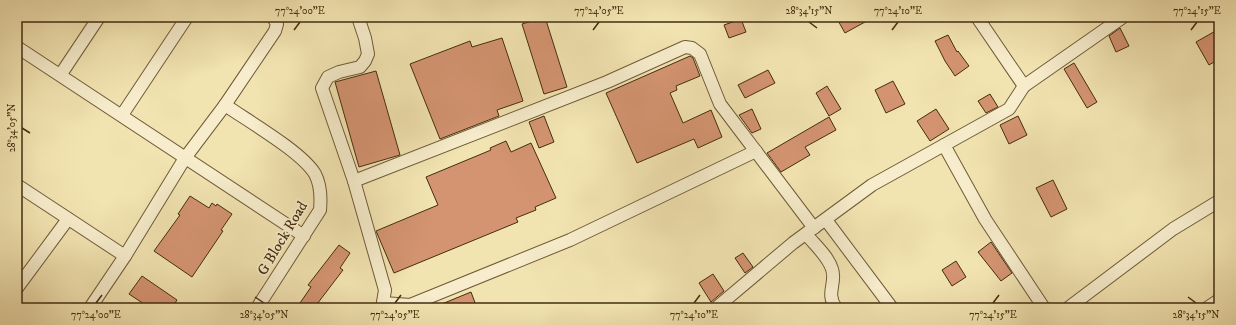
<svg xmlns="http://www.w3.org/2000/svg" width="1236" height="325" viewBox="0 0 1236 325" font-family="'IM FELL DW Pica',serif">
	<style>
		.building { fill: #d49471; stroke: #432d0f }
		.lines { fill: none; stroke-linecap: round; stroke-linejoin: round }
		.minor-casing { stroke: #6f5b38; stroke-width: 14 }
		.minor { stroke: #f7edcc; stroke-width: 12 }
		.ticks { fill: none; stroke: #432d0f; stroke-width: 1.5 }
		.labels { text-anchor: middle; stroke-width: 3.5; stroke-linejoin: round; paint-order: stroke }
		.street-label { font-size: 15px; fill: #432d0f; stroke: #f7edcc }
		.neatline { fill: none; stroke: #432d0f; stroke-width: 1.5 }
		.ticks-label { font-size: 10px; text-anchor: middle; fill: #432d0f }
	</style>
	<rect width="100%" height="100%" fill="#f2e4b1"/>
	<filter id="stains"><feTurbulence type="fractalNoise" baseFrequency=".005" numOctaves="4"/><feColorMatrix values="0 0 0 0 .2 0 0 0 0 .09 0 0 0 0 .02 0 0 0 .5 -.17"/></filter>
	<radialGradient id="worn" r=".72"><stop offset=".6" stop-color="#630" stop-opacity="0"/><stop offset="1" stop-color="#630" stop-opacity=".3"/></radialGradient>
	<g class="building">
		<path d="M545,17l22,70 -23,7 -22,-70z"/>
		<path d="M836,17h38l-29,16z"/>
		<path d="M741,19l5,13 -17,6 -5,-13z"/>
		<path d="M1120,28l9,18 -13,6 -7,-16z"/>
		<path d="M1219,29v30l-10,6 -13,-23z"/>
		<path d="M948,35l9,17 1,-1 11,15 -14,10 -10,-15 -10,-20z"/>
		<path d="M502,38l21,63 -26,9 2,6 -59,23 -30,-75 60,-23 2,6z"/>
		<path d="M690,56l3,2 7,18 -24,10 1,4 -7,3 13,30 28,-13 11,27 -24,11 -4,-9 -57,24 -31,-70z"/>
		<path d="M1074,63l23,39 -10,6 -23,-39z"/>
		<path d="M768,70l7,13 -30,15 -7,-13z"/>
		<path d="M376,71l24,84 -41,12 -24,-85z"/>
		<path d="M893,81l12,23 -19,9 -11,-23z"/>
		<path d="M827,86l14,23 -12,7 -13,-23z"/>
		<path d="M990,94l8,13 -12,6 -8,-12z"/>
		<path d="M752,109l9,20 -9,4 -13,-18z"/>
		<path d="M936,109l13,20 -19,12 -13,-20z"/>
		<path d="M544,116l10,26 -15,6 -10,-26z"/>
		<path d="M1018,116l9,19 -18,9 -9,-19z"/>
		<path d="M829,117l7,13 -31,17 5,8 -29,17 -14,-19z"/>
		<path d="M506,141l5,11 20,-9 25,55 -21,9 1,3 -20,8 2,4 -124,51 -18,-42 62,-26 -12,-28 65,-27 -1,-2z"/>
		<path d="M1053,180l14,29 -16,8 -15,-29z"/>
		<path d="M190,196l19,12 3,-5 4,3 1,-2 15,10 -11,16 2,1 -31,46 -38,-26 26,-36 -2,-1z"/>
		<path d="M991,242l21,31 -11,8 -23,-29z"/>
		<path d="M339,245l11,8 -10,15 3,2 -29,38h-7l-7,-5 11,-16 -3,-2z"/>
		<path d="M743,253l10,14 -8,6 -10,-15z"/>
		<path d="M956,261l10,16 -14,9 -10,-16z"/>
		<path d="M713,274l11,17 -13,11 -12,-19z"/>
		<path d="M142,276l35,24 -5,8h-22l-21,-14z"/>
		<path d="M471,292l6,16h-45z"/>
	</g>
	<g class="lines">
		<defs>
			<g id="minor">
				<path d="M358,17l7,21 3,16 -3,7 -5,6 -21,5 -11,5 -6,11 32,93 31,109 -3,18"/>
				<path d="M977,17l47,69"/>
				<path d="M17,47l287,189"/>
				<path d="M61,74l38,-57"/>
				<path d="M225,105c23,16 77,47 90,69 6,11 6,25 5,36l-63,98"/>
				<path d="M122,115l65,-98"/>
				<path d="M944,145l41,74 59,89"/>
				<path d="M354,181l253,-99 78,-35 7,1 8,6 20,50 94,124"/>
				<path d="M17,185l108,71"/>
				<path d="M826,220l66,88"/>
				<path d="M806,234c8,10 22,22 26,35 5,14 -7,24 4,39"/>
				<path d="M17,288l51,-69"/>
				<path d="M384,303l26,2 160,-65 186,-89"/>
				<path d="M90,308l35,-52 60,-98 40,-53 50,-74 2,-7 -4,-7"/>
				<path d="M716,308l77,-65 79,-58 137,-76 15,-23 99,-69"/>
				<path d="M1068,308l105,-79 46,-28"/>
				<path d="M1207,308l12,-8"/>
			</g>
		</defs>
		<use href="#minor" class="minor-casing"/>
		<use href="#minor" class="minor"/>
	</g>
	<path class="ticks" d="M809,22l8,6M294,30l6,-8M593,30l6,-8M892,30l6,-8M1191,30l6,-8M22,128l8,5M255,297l9,6M1188,297l8,6M96,303l6,-8M395,303l6,-8M694,303l6,-8M993,303l6,-8"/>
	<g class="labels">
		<g class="street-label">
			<text transform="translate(282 238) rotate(-59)" y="5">G Block Road</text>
		</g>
	</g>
	<rect width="1236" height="325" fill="none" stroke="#f2e4b1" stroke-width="44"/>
	<rect x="22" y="22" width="1192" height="281" class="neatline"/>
	<g class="ticks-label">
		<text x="300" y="14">77°24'00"E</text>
		<text x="599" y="14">77°24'05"E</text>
		<text x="809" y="14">28°34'15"N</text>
		<text x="898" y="14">77°24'10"E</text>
		<text x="1197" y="14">77°24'15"E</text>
		<text transform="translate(11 128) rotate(-90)" y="4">28°34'05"N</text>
		<text x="96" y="318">77°24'00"E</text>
		<text x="264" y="318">28°34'05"N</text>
		<text x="395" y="318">77°24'05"E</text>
		<text x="694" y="318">77°24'10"E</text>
		<text x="993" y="318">77°24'15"E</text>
		<text x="1196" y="318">28°34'15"N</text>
	</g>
	<rect width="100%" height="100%" filter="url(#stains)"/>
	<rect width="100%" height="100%" fill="url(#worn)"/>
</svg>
